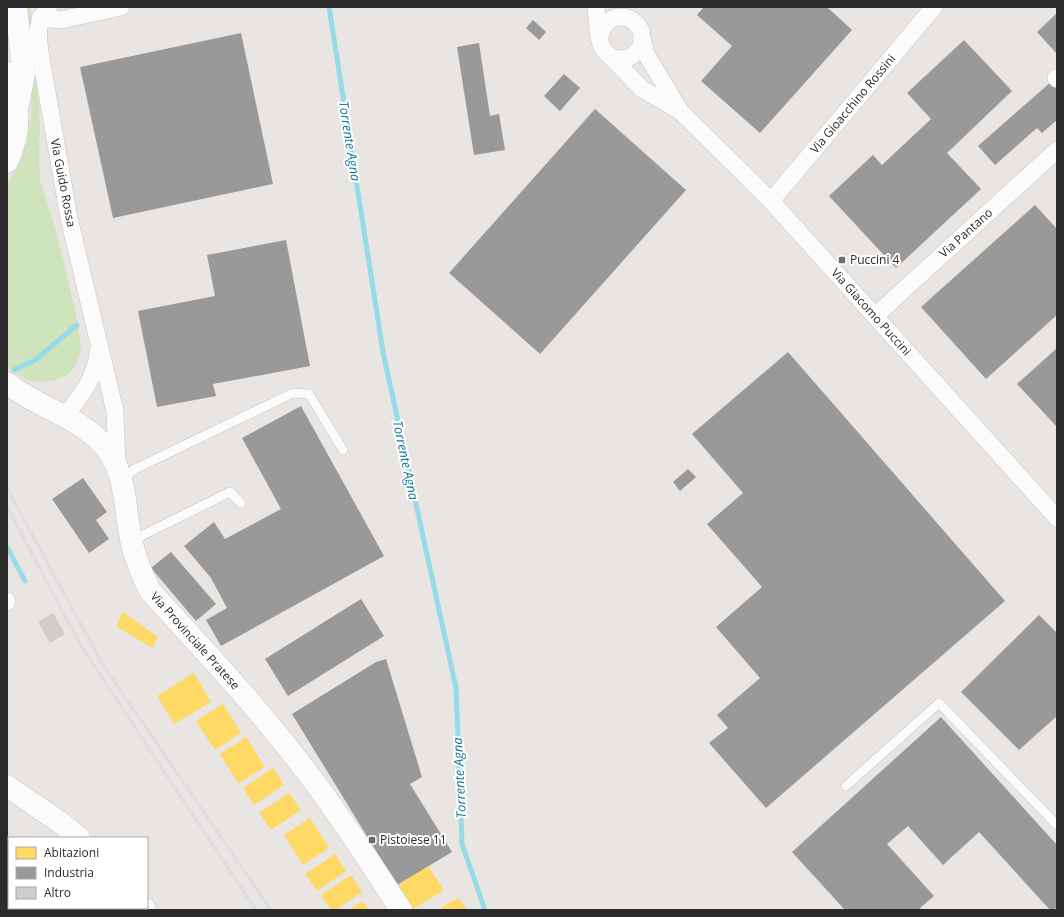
<svg xmlns="http://www.w3.org/2000/svg" width="1064" height="917" viewBox="0 0 1064 917" font-family="'Open Sans',sans-serif">
	<style>
		.green { fill: #cfe3bc }
		.homes { fill: #ffd966 }
		.industry { fill: #999 }
		.lines { fill: none; stroke-linecap: round; stroke-linejoin: round }
		.stream { stroke: #97dbe8; stroke-width: 5 }
		.building { fill: #d0cdcb }
		.lane-casing { stroke: #c4c4c4; stroke-width: 10 }
		.street-casing { stroke: #c4c4c4; stroke-width: 18 }
		.secondary-casing { stroke: #c4c4c4; stroke-width: 23 }
		.lane { stroke: #fcfbfb; stroke-width: 9 }
		.street { stroke: #fcfbfb; stroke-width: 17 }
		.secondary { stroke: #fcfbfb; stroke-width: 22 }
		.rail { stroke: #dedddf; stroke-width: 3 }
		.poi-dot { fill: #6d6c6b; stroke: #fff; stroke-width: 1.5 }
		.labels { text-anchor: middle; stroke-width: 4; stroke-linejoin: round; paint-order: stroke }
		.street-label { font-size: 12px; fill: #2b2b2b; stroke: #fff }
		.poi-label { font-size: 12px; fill: #2b2b2b; stroke: #fff; text-anchor: start }
		.water-label { font-size: 13px; font-style: italic; fill: #127899; stroke: #fff }
	</style>
	<rect width="100%" height="100%" fill="#e8e5e2"/>
	<path class="green" d="M24,7h6l10,115 -1,37 1,21 17,54 20,85 4,28 -2,9 -5,12 -6,6 -12,6 -15,2 -14,-2 -20,-13v-183c38,-52 22,-118 17,-177z"/>
	<g class="homes">
		<path d="M123,612l35,25 -6,11 -36,-22z"/>
		<path d="M194,673l17,29 -37,22 -17,-28z"/>
		<path d="M223,704l18,29 -26,17 -19,-29z"/>
		<path d="M246,737l19,30 -27,16 -18,-29z"/>
		<path d="M273,768l11,17 -30,20 -11,-17z"/>
		<path d="M289,793l12,17 -30,20 -12,-17z"/>
		<path d="M310,818l19,30 -26,17 -19,-30z"/>
		<path d="M335,854l11,17 -29,20 -12,-17z"/>
		<path d="M428,866l16,24 -31,19 -16,-24z"/>
		<path d="M351,875l11,17 -26,18h-5l-10,-15z"/>
		<path d="M459,898l8,12h-29l9,-6z"/>
		<path d="M363,901l6,9h-20z"/>
	</g>
	<g class="industry">
		<path d="M704,7h123l25,23 -92,103 -59,-52 31,-35 -35,-31z"/>
		<path d="M1057,13v41l-20,-22z"/>
		<path d="M533,20l13,12 -7,8 -13,-12z"/>
		<path d="M241,33l32,151 -160,34 -33,-151z"/>
		<path d="M964,40l48,51 -65,62 34,36 -85,79 -67,-72 44,-41 9,10 49,-46 -24,-26z"/>
		<path d="M479,43l11,73 9,-2 6,36 -31,5 -17,-108z"/>
		<path d="M564,74l16,14 -20,23 -16,-15z"/>
		<path d="M1052,81l5,5v34l-15,13 -5,-5 -42,37 -17,-19z"/>
		<path d="M595,109l91,81 -146,164 -91,-81z"/>
		<path d="M1035,205l22,24v86l-71,64 -65,-72z"/>
		<path d="M286,240l24,126 -97,18 3,12 -59,11 -19,-96 77,-15 -8,-41z"/>
		<path d="M1057,348v79l-40,-43z"/>
		<path d="M788,352l217,249 -239,207 -57,-65 19,-15 -11,-13 43,-37 -44,-51 46,-40 -55,-63 36,-31 -51,-59z"/>
		<path d="M301,406l83,150 -163,90 -15,-26 21,-12 -16,-30 -27,-32 30,-24 11,17 56,-30 -39,-71z"/>
		<path d="M688,469l8,8 -16,14 -7,-9z"/>
		<path d="M83,478l24,34 -11,8 13,19 -20,14 -37,-54z"/>
		<path d="M171,552l45,52 -20,17 -45,-53z"/>
		<path d="M361,599l23,37 -96,60 -23,-37z"/>
		<path d="M1039,615l18,18v83l-38,34 -58,-58z"/>
		<path d="M386,659l36,118 -12,7 42,68 -55,33 -105,-171 84,-52z"/>
		<path d="M941,717l116,128v62l-4,3h-3l-71,-78 -36,33 -35,-39 -21,18 47,52 -14,12 2,2h-77l-53,-58z"/>
	</g>
	<g class="lines">
		<g class="stream">
			<path d="M329,7l54,345 73,336 6,156 23,66"/>
			<path d="M14,370l21,-10 42,-35"/>
			<path d="M7,547l18,34"/>
		</g>
	</g>
	<path class="building" d="M53,613l12,21 -15,9 -12,-21z"/>
	<g class="lines">
		<defs>
			<g id="lane">
				<path d="M122,480l13,-11 158,-76 16,1 34,56"/>
				<path d="M131,541l99,-49 11,11"/>
				<path d="M846,786l93,-83 118,122"/>
			</g>
			<g id="street">
				<path d="M49,7c-14,16 -11,24 -9,45l29,166 46,193 2,55"/>
				<path d="M596,7l3,31"/>
				<circle cx="621" cy="38" r="21"/>
				<path d="M40,18l21,2 60,-13"/>
				<path d="M642,39l4,15 33,55"/>
				<path d="M610,56l32,33 38,22 91,90 286,317"/>
				<path d="M1056,78l1,1"/>
				<path d="M771,201l163,-194"/>
				<path d="M875,316l182,-166"/>
				<path d="M64,417c16,-20 32,-39 34,-65"/>
				<path d="M7,601v1"/>
			</g>
			<g id="secondary">
				<path d="M16,7l8,68 -6,29"/>
				<path d="M7,73c13,32 15,57 0,89"/>
				<path d="M7,383c28,23 66,32 92,57 28,27 25,65 32,100 4,18 11,35 19,51 56,61 113,122 162,188 32,42 60,87 89,131"/>
				<path d="M7,786l54,37 18,15"/>
				<path d="M144,908l1,2"/>
			</g>
		</defs>
		<use href="#lane" class="lane-casing"/>
		<use href="#street" class="street-casing"/>
		<use href="#secondary" class="secondary-casing"/>
		<use href="#lane" class="lane"/>
		<use href="#street" class="street"/>
		<use href="#secondary" class="secondary"/>
		<g class="rail">
			<path d="M7,488l96,177 168,245"/>
			<path d="M7,506l56,107 20,36 173,261"/>
		</g>
	</g>
	<g class="poi-dot">
		<rect x="838" y="256" width="8" height="8" rx="2"/>
		<rect x="368" y="836" width="8" height="8" rx="2"/>
	</g>
	<g class="labels">
		<g class="street-label">
			<text transform="translate(853 104) rotate(-50)" y="4">Via Gioacchino Rossini</text>
			<text transform="translate(63 183) rotate(79)" y="4">Via Guido Rossa</text>
			<text transform="translate(966 233) rotate(-42)" y="4">Via Pantano</text>
			<text transform="translate(871 312) rotate(48)" y="4">Via Giacomo Puccini</text>
			<text transform="translate(195 641) rotate(48)" y="4">Via Provinciale Pratese</text>
		</g>
		<g class="poi-label">
			<text x="850" y="264">Puccini 4</text>
			<text x="380" y="844">Pistoiese 11</text>
		</g>
		<g class="water-label">
			<text transform="translate(350 141) rotate(81)" y="5">Torrente Agna</text>
			<text transform="translate(406 460) rotate(78)" y="5">Torrente Agna</text>
			<text transform="translate(459 778) rotate(-93)" y="5">Torrente Agna</text>
		</g>
	</g>
	<rect width="1064" height="917" fill="none" stroke="#2b2b2b" stroke-width="16"/>
	<rect x="8" y="837" width="140" height="72" fill="#ffffff" stroke="#aaaaaa"/>
	<rect x="16" y="847" width="20" height="12" fill="#ffd966" stroke="#aaaaaa"/>
	<text x="44" y="857" font-size="12" fill="#2b2b2b">Abitazioni</text>
	<rect x="16" y="867" width="20" height="12" fill="#999999" stroke="#aaaaaa"/>
	<text x="44" y="877" font-size="12" fill="#2b2b2b">Industria</text>
	<rect x="16" y="887" width="20" height="12" fill="#d0cdcb" stroke="#aaaaaa"/>
	<text x="44" y="897" font-size="12" fill="#2b2b2b">Altro</text>
</svg>
